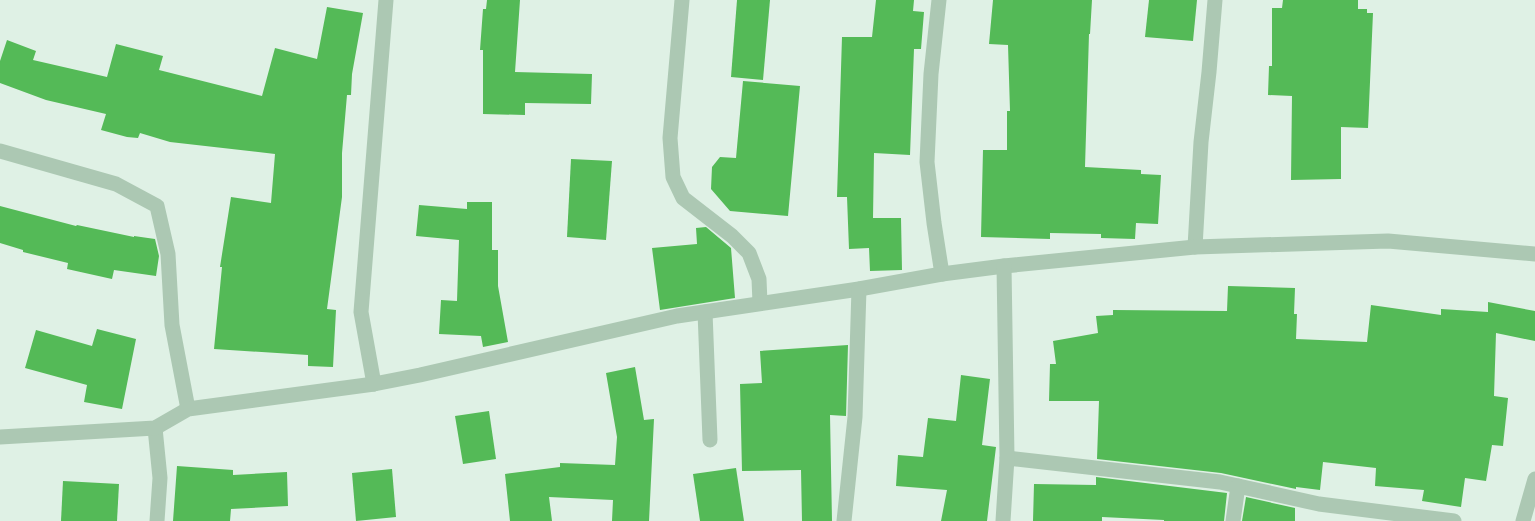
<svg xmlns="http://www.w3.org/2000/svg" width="1535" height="521" viewBox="0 0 1535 521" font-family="Jost,sans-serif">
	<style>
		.building { fill: #54ba57 }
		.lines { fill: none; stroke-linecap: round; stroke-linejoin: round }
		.minor { stroke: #acc8b3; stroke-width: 15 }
	</style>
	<rect width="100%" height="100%" fill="#dff1e5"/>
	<g class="building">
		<path d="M487,0h33l-5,72 77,2 -1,30 -66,-1v12l-42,-1v-64h-3l3,-41h3z"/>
		<path d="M737,0h33l-7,80 -32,-3z"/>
		<path d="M876,0h38l-1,11 11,1 -3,37h-7l-4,106 -36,-2 -1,65h28l1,52 -32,1 -1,-23 -20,1 -2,-52h-10l5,-160h30z"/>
		<path d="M993,0h99l-2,34h-1l-4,133 56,3v4l20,1 -3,49 -22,-1 -1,16 -34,-1v-4l-51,-1v6l-69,-2 2,-87h24v-39h3l-2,-66 -19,-1z"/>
		<path d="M1149,0h48l-4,41 -48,-4z"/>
		<path d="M1283,0h75v9h9v4h6l-5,115 -27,-1v52l-50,1 1,-84 -24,-1 1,-29h3v-58h10z"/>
		<path d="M327,7l36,6 -11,61 -1,21h-4l-5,58v44l-15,112 9,1 -3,57 -25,-1v-11l-94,-6 8,-82h-2l11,-70 40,6 4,-49 -105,-12 -30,-9 -2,5 -11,-1 -26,-7 5,-16 -60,-14 -46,-17v-22l7,-21 29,11 -3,9 74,17 9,-33 47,12 -4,14 103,26 13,-48 42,11z"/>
		<path d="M743,81l57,5 -12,130 -58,-5 -19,-22 1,-22 8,-10 16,1z"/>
		<path d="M571,159l41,2 -6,79 -39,-3z"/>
		<path d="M467,202h25v48h6v36l10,56 -25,5 -2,-11 -42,-2 2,-34 16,1 2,-61 -43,-4 3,-31 48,4z"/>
		<path d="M0,206l76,20 1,-1 57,12v-1l21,3 4,17 -3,20 -42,-6 -2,9 -45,-10 1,-6 -45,-11v-2l-23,-7z"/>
		<path d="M706,227l25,21 4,50 -75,12 -8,-62 45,-4 -1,-16z"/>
		<path d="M1228,286l67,2 -1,26h3l-1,25 71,3 4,-37 70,10v-6l47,3v-10l47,9v30l-39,-8 -2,63 14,2 -5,48 -11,-1 -6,36 -21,-3 -4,29 -39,-6 2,-11 -49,-4 1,-18 -53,-6 -3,28 -24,-3v2l-75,-16 -124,-14 2,-58h-50l1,-37h6l-3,-23 45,-8 -2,-17 17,-1v-5l114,1z"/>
		<path d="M97,329l39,10 -14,70 -38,-7 3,-17 -62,-17 11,-38 56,16z"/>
		<path d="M848,345l-2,71 -16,-1 2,106h-30l-1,-51 -59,1 -2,-87 22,-1 -2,-32z"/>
		<path d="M635,367l9,53 10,-1 -5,102h-37l1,-21 -64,-3 3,24h-42l-5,-47 55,-7v-4l55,2 2,-28 -11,-64z"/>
		<path d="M961,375l29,4 -8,66 14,2 -9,74h-46l6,-31 -51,-4 2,-31 25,2 5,-39 28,3z"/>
		<path d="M489,411l7,48 -33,5 -8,-48z"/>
		<path d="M177,466l56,4v5l54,-3 1,34 -57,3 -1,12h-57z"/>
		<path d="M736,468l8,53h-44l-7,-47z"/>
		<path d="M392,469l4,48 -40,4 -4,-48z"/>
		<path d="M1096,477l131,16 -3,28h-60v-1l-62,-3v4h-69l1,-37 62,1z"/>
		<path d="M63,481l56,3 -2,37h-56z"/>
		<path d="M1246,497l49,11v13h-53z"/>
	</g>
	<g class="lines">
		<g class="minor">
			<path d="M682,0l-12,138 3,39 10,21 49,38 17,17 10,26 1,24"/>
			<path d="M939,0l-8,74 -4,88 7,61 8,51"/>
			<path d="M0,151l116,33 41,22 11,48 4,71 16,84"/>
			<path d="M1195,247l6,-105 8,-70 6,-72"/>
			<path d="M705,312l5,128"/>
			<path d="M374,384l-13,-72 25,-312"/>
			<path d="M155,428l5,50 -3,43"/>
			<path d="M0,437l155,-9 33,-19 186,-25 46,-9 257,-59 182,-27 83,-15 62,-8 191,-19 193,-6 147,13"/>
			<path d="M1007,458l213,24 99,22 135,17"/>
			<path d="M844,521l11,-104 4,-128"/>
			<path d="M1003,521l4,-63 -3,-192"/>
			<path d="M1233,521l5,-35"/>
			<path d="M1523,521l12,-42"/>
		</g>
	</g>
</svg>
